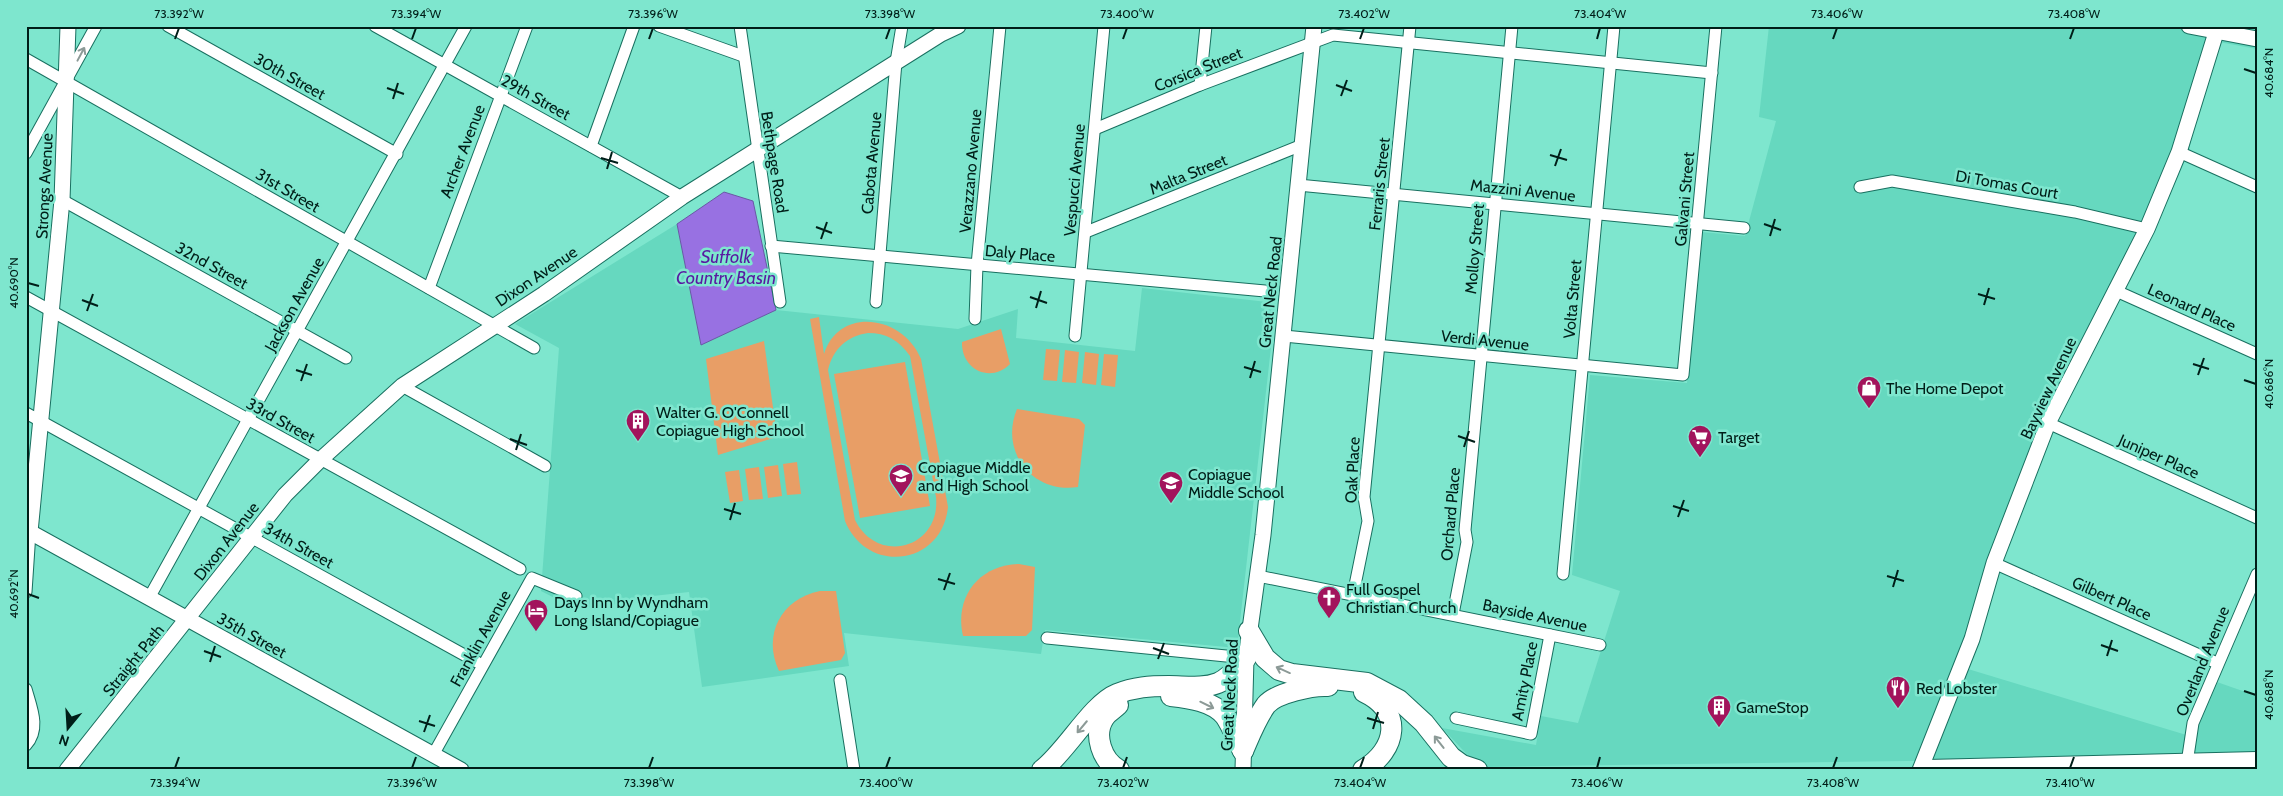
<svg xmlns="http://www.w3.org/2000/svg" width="2283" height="796" viewBox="0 0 2283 796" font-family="Cabin,sans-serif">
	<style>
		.built { fill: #66d8bf }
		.green { fill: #e89e66; fill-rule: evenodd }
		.water { fill: #9871e2; stroke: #6a58a5 }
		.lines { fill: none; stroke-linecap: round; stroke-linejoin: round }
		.street-casing { stroke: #197060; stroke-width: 13 }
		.secondary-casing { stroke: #197060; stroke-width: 17 }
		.highway-casing { stroke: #197060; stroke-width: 22 }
		.street { stroke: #fff; stroke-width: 11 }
		.secondary { stroke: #fff; stroke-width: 15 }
		.highway { stroke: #fff; stroke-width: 20 }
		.oneway { stroke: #8c9a97 }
		.ticks { fill: none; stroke: #001e18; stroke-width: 2 }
		.labels { text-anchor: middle; stroke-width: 5; stroke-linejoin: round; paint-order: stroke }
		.street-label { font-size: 16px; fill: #001e18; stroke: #7ee6ce }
		.poi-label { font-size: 16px; fill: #001e18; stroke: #7ee6ce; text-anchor: start }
		.water-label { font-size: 18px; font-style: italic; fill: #5819a1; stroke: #7ee6ce }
		.neatline { fill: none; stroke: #001e18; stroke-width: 2 }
		.ticks-label { font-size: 12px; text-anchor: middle; fill: #001e18 }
	</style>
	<rect width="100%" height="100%" fill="#7ee6ce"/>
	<g class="built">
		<path d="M1769,26h488v23l-49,-9 -19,112 -33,75 -102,190 -58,151 -28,101 225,68 21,-56 43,15v60l-778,11 -37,-39 94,17 5,-29 37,7 42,-132 -48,-16 18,-200 97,8 15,-151 43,4 31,-115 -17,-4z"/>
		<path d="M677,224l24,121 75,-35 182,19 60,-20 -2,29 119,13 7,-63 134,15 -39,345 -192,-18 -4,24 -197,-21 5,33 -147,21 -13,-95 -54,6 -1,4 -58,7 -35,-18 18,-243 -44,-24z"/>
	</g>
	<g class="green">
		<path d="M819,317l5,37c15,-48 79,-39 97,5l27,148c-6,59 -81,68 -103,14l-35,-202zM868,333c18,0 31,7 42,23l26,141c5,51 -58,69 -81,23l-27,-150c5,-21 19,-34 40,-37z"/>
		<path d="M1001,329l9,35c-20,20 -49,5 -48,-22z"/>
		<path d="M764,341l13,96 -59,18 -12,-96z"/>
		<path d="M1046,349l14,1 -3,31 -14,-1z"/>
		<path d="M1065,350l14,2 -3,31 -14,-1z"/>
		<path d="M1085,352l14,2 -3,31 -14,-2z"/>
		<path d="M1104,354l14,1 -3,32 -14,-2z"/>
		<path d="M905,362l25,144 -70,12 -26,-144z"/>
		<path d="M1017,409l62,10 6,6 -7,62c-45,7 -79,-35 -61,-78z"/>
		<path d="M797,462l4,32 -14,1 -4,-31z"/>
		<path d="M778,465l4,31 -14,2 -4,-31z"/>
		<path d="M759,467l4,32 -14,1 -4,-31z"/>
		<path d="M739,470l4,31 -13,2 -5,-31z"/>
		<path d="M1019,564l16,3 -3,63 -6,6h-63c-9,-39 16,-71 56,-72z"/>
		<path d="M820,591h16l9,62 -4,7 -62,11c-17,-36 2,-72 41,-80z"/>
	</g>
	<path class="water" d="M724,192l29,9 23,109 -75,35 -24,-121z"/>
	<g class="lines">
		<defs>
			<g id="street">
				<path d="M168,26l229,128"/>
				<path d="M375,26l307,171"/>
				<path d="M659,26l84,30"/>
				<path d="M740,26l40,276"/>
				<path d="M26,59l508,289"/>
				<path d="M1200,85l6,-59"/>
				<path d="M1095,129l105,-44 133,-50 379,38"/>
				<path d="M591,146l43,-120"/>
				<path d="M2179,152l78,35"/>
				<path d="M26,153l70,-127"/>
				<path d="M1298,185l446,43"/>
				<path d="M1860,187l32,-6 183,31 72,17"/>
				<path d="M62,200l284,158"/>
				<path d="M1086,232l216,-87"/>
				<path d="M771,246l494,45"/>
				<path d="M429,288l98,-262"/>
				<path d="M2114,290l143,64"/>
				<path d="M26,297l494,272"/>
				<path d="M876,302l20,-240 6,-36"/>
				<path d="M975,319l2,-54 23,-239"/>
				<path d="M1075,336l29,-310"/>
				<path d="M1284,336l399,39 33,-349"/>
				<path d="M402,386l143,80"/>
				<path d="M26,413l451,249"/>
				<path d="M2048,423l209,95"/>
				<path d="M26,530l4,2 -4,60"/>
				<path d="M1994,563l223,100"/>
				<path d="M1563,574l51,-548"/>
				<path d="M1258,576l342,69"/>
				<path d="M1353,595l15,-74 -4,-24 46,-471"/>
				<path d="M149,598l317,-572"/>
				<path d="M1453,614l14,-72 -2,-12 47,-504"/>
				<path d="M1047,638l199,20"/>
				<path d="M840,680l14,90"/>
				<path d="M26,689c5,18 15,40 0,56"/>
				<path d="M1456,718l75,16 19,-99"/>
				<path d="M433,755l99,-177 44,18"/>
				<path d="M2187,763l6,-40 64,-149"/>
			</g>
			<g id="secondary">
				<path d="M68,26l-6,174 -32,332 431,238"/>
				<path d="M2189,26l68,13"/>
				<path d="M67,770l218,-275 35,-35 82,-74 142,-92 138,-97 259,-163 17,-8"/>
				<path d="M1243,770l3,-112 17,-123 51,-509"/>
				<path d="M1920,770l52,-131 22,-76 54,-140 99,-194 32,-77 39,-126"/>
			</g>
			<g id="highway">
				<path d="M1249,631l16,27 14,12 13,4 75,9 32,17 25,23 27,34 11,8 15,5"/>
				<path d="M1171,696c18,2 42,5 54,20 7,10 12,24 18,35"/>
				<path d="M1118,705c-4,4 -11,8 -14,13 -11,17 -2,43 15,52"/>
				<path d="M1243,751c7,-16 13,-32 23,-46 10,-12 47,-20 62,-19"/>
				<path d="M1042,770c24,-18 50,-66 75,-76 17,-7 33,-8 52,-8 16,0 34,3 49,-3 12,-5 20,-16 28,-25"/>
				<path d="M1363,770c34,-20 41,-59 1,-78"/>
				<path d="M1927,770l330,-8"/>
			</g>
		</defs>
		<use href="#street" class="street-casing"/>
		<use href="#secondary" class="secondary-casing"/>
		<use href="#highway" class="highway-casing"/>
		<use href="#street" class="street"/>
		<use href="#secondary" class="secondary"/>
		<use href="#highway" class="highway"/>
	</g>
	<defs><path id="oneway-shaft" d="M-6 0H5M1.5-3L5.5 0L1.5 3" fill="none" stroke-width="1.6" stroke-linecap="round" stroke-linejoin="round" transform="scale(1.25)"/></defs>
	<g class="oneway">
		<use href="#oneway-shaft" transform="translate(81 54) rotate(-62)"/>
		<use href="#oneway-shaft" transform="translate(1283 670) rotate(-156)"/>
		<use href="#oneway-shaft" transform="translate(1207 705) rotate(26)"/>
		<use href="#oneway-shaft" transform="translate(1082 727) rotate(130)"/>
		<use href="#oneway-shaft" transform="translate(1439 742) rotate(-128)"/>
	</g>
	<path class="ticks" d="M175,39l4,-11M412,39l4,-11M649,39l4,-11M886,39l4,-11M1123,39l4,-11M1360,39l4,-11M1597,39l3,-11M1833,39l4,-11M2070,39l4,-11M2244,69l12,4M1336,85l16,6M387,88l17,6M1341,96l6,-16M393,99l5,-16M1550,155l17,5M601,158l17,5M1555,166l6,-17M607,169l5,-17M1764,224l17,6M816,227l16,6M1770,236l5,-17M821,239l6,-17M28,283l11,3M1978,294l17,5M1030,297l17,6M82,300l16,6M1984,305l5,-17M1036,308l5,-17M87,311l6,-17M2193,364l16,5M1244,367l17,5M296,370l16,5M2198,375l6,-17M1250,378l5,-17M2244,380l12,4M301,381l6,-17M1458,436l17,6M510,439l17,6M1464,447l5,-16M516,450l5,-16M1673,506l16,5M724,509l17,5M1678,517l6,-17M730,520l5,-17M1887,576l17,5M938,579l17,5M1893,587l5,-17M944,590l6,-17M28,594l11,4M2101,645l17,6M1153,648l16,6M204,651l17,6M2107,656l5,-16M1158,659l6,-16M210,662l5,-16M2244,691l12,4M1367,718l17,5M419,721l16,5M1373,729l5,-17M424,732l6,-17M175,768l4,-11M412,768l4,-11M649,768l4,-11M886,768l4,-11M1123,768l4,-11M1360,768l4,-11M1597,768l3,-11M1833,768l4,-11M2070,768l4,-11"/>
	<defs>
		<symbol id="shop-pin" viewBox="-11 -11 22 30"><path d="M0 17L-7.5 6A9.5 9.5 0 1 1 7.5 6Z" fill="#a2145c" stroke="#7ee6ce"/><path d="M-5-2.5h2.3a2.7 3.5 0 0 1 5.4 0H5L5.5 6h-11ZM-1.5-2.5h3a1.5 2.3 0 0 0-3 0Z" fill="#fff"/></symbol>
		<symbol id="building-pin" viewBox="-11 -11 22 30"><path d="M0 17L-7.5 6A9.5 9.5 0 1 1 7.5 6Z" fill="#a2145c" stroke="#7ee6ce"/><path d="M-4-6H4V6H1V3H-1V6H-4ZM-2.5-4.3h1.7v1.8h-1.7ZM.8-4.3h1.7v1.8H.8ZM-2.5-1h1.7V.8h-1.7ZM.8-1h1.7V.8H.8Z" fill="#fff"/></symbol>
		<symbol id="supermarket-pin" viewBox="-11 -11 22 30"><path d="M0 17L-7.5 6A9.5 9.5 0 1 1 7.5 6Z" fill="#a2145c" stroke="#7ee6ce"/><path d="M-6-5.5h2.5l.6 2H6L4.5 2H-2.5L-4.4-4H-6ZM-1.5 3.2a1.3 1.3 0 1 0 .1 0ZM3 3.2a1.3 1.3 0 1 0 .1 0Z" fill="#fff"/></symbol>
		<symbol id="school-pin" viewBox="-11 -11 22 30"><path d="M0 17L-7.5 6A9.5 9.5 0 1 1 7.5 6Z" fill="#a2145c" stroke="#7ee6ce"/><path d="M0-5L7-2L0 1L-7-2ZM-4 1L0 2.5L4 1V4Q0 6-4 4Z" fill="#fff"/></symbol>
		<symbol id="church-pin" viewBox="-11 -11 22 30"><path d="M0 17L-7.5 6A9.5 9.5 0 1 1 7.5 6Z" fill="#a2145c" stroke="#7ee6ce"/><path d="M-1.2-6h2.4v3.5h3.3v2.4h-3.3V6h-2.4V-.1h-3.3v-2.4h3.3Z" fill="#fff"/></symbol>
		<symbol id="hotel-pin" viewBox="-11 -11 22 30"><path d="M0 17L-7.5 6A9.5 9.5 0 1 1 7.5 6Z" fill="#a2145c" stroke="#7ee6ce"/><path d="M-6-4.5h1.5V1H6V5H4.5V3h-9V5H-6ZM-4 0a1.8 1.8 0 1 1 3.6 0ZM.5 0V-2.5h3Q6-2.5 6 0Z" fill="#fff"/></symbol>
		<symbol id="restaurant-pin" viewBox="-11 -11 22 30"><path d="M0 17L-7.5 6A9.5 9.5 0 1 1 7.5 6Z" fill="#a2145c" stroke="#7ee6ce"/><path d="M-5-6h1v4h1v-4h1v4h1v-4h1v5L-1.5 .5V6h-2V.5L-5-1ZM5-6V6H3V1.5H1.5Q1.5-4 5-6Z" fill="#fff"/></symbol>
	</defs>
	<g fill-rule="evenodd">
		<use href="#shop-pin" x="1855" y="374" width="28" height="38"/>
		<use href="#building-pin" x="624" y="407" width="28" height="38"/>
		<use href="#supermarket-pin" x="1686" y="423" width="28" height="38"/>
		<use href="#school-pin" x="887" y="462" width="28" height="38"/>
		<use href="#school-pin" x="1157" y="469" width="28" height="38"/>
		<use href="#church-pin" x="1315" y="584" width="28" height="38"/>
		<use href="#hotel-pin" x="522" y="597" width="28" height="38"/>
		<use href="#restaurant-pin" x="1884" y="674" width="28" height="38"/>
		<use href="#building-pin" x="1705" y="693" width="28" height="38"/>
	</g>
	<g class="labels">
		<g class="street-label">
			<text transform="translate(1198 69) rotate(-22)" y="6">Corsica Street</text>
			<text transform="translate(290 76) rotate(29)" y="6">30th Street</text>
			<text transform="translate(536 97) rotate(29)" y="6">29th Street</text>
			<text transform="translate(462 151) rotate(-69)" y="6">Archer Avenue</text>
			<text transform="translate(775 162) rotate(81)" y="6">Bethpage Road</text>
			<text transform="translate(871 163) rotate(-85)" y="6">Cabota Avenue</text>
			<text transform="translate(970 171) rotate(-85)" y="6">Verazzano Avenue</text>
			<text transform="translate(1188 174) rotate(-22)" y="6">Malta Street</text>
			<text transform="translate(1074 180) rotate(-85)" y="6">Vespucci Avenue</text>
			<text transform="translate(1379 184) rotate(-84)" y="6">Ferraris Street</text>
			<text transform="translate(2007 184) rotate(10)" y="6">Di Tomas Court</text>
			<text transform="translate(44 186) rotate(-87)" y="6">Strongs Avenue</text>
			<text transform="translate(288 190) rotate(30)" y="6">31st Street</text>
			<text transform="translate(1523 190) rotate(6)" y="6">Mazzini Avenue</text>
			<text transform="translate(1684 199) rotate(-85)" y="6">Galvani Street</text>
			<text transform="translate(1474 249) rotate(-85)" y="6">Molloy Street</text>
			<text transform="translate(1020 253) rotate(5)" y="6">Daly Place</text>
			<text transform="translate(212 265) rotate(29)" y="6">32nd Street</text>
			<text transform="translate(536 276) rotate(-34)" y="6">Dixon Avenue</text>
			<text transform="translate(1270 292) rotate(-84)" y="6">Great Neck Road</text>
			<text transform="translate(1572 299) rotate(-85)" y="6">Volta Street</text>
			<text transform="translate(294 304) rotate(-61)" y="6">Jackson Avenue</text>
			<text transform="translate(2192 307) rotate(24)" y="6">Leonard Place</text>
			<text transform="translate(1485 340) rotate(6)" y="6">Verdi Avenue</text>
			<text transform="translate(2048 388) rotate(-65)" y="6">Bayview Avenue</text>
			<text transform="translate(281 420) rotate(29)" y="6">33rd Street</text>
			<text transform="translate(2159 456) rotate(24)" y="6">Juniper Place</text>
			<text transform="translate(1352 470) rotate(-87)" y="6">Oak Place</text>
			<text transform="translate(1450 514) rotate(-85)" y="6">Orchard Place</text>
			<text transform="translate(226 541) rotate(-52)" y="6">Dixon Avenue</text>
			<text transform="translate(299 545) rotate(29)" y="6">34th Street</text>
			<text transform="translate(2112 598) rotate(24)" y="6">Gilbert Place</text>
			<text transform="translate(1535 615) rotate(12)" y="6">Bayside Avenue</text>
			<text transform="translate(252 635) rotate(29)" y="6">35th Street</text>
			<text transform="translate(480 638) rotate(-61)" y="6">Franklin Avenue</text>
			<text transform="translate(133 660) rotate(-51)" y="6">Straight Path</text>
			<text transform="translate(2202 661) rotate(-68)" y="6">Overland Avenue</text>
			<text transform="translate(1524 681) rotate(-79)" y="6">Amity Place</text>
			<text transform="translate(1229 695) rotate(-87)" y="6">Great Neck Road</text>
		</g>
		<g class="poi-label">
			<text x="1886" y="394">The Home Depot</text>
			<text x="656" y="418">Walter G. O'Connell<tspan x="656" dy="18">Copiague High School</tspan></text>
			<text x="1718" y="443">Target</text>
			<text x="918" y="473">Copiague Middle<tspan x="918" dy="18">and High School</tspan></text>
			<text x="1188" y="480">Copiague<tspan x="1188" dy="18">Middle School</tspan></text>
			<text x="1346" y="595">Full Gospel<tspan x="1346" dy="18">Christian Church</tspan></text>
			<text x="554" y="608">Days Inn by Wyndham<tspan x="554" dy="18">Long Island/Copiague</tspan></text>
			<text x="1916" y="694">Red Lobster</text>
			<text x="1736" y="713">GameStop</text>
		</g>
		<g class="water-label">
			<text x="726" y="263">Suffolk<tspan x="726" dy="21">Country Basin</tspan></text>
		</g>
	</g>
	<rect width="2283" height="796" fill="none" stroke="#7ee6ce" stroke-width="55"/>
	<g transform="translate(68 728) rotate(198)" stroke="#7ee6ce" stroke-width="4" paint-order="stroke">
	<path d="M0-4L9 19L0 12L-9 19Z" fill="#001e18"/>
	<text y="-8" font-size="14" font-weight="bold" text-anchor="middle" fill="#001e18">N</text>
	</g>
	<rect x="28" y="28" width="2228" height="740" class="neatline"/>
	<g class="ticks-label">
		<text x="179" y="18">73.392°W</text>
		<text x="416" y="18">73.394°W</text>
		<text x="653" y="18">73.396°W</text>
		<text x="890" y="18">73.398°W</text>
		<text x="1127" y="18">73.400°W</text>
		<text x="1364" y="18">73.402°W</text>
		<text x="1600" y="18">73.404°W</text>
		<text x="1837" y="18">73.406°W</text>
		<text x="2074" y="18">73.408°W</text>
		<text transform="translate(2269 73) rotate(-90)" y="4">40.684°N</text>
		<text transform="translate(14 283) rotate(-90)" y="4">40.690°N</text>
		<text transform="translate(2269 384) rotate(-90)" y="4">40.686°N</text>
		<text transform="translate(14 594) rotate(-90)" y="4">40.692°N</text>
		<text transform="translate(2269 695) rotate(-90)" y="4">40.688°N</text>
		<text x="175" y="787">73.394°W</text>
		<text x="412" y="787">73.396°W</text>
		<text x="649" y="787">73.398°W</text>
		<text x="886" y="787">73.400°W</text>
		<text x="1123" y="787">73.402°W</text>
		<text x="1360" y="787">73.404°W</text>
		<text x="1597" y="787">73.406°W</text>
		<text x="1833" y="787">73.408°W</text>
		<text x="2070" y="787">73.410°W</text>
	</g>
</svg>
